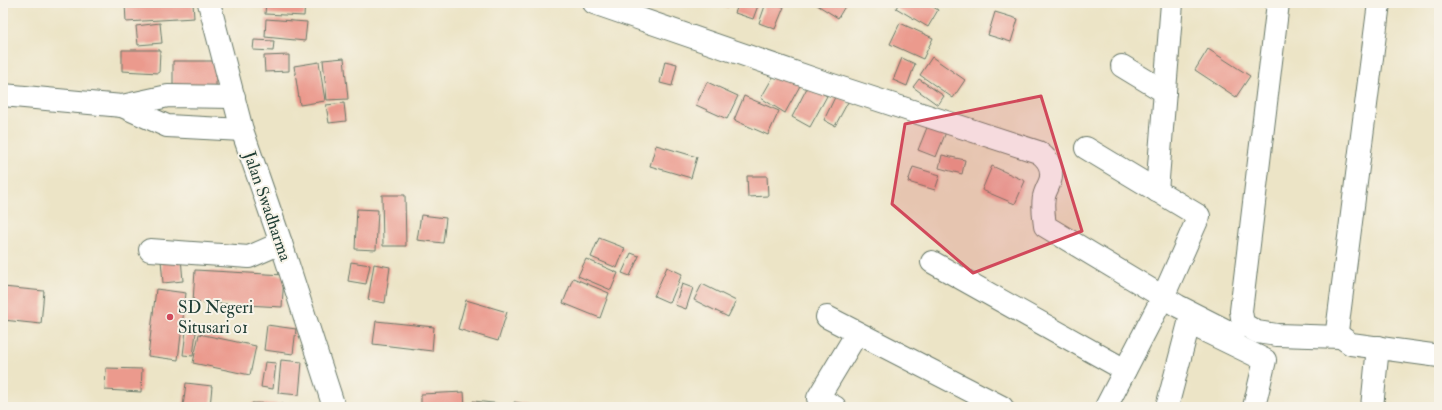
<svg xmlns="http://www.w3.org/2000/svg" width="1442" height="410" viewBox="0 0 1442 410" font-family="'IM FELL Double Pica',serif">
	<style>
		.building { fill: #eb9a8d }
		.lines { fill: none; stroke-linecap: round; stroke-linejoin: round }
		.street-casing { stroke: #677767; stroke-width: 24 }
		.street { stroke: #fff; stroke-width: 22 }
		.marked { fill: #d1495b; fill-opacity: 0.2; stroke: #d1495b; stroke-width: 3; stroke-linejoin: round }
		.poi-dot { fill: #d1495b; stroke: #f7f3e8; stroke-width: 1.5 }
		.labels { text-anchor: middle; stroke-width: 4; stroke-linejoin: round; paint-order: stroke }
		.street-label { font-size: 17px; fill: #1f3d34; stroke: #f7f3e8 }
		.poi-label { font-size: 17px; fill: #1f3d34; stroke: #f7f3e8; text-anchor: start }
	</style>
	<rect width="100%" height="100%" fill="#f7f3e8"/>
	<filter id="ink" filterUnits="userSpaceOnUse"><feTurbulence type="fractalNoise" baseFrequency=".025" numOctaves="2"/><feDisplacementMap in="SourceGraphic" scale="8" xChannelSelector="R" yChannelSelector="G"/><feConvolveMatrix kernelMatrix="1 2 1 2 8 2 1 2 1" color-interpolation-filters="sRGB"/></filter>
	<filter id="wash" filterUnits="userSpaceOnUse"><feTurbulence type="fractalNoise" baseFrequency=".012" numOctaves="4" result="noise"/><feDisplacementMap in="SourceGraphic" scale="16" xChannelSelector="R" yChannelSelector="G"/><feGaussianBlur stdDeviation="0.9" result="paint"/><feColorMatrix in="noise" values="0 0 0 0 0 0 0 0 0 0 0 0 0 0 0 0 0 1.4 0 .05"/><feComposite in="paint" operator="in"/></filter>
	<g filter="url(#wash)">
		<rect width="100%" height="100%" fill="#ece4c6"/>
		<g id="blocks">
			<g class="building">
				<path d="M125,3h68l1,15 -68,4z"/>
				<path d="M266,3h39l-1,13 -39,-2z"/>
				<path d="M715,3h14l-2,5z"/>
				<path d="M739,3h20l-6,16 -18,-6z"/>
				<path d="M766,3h8l10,4 -9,22 -16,-6z"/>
				<path d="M814,3h33l-9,15z"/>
				<path d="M899,3h28l11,7 -10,17 -32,-19z"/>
				<path d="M995,12l23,7 -7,23 -23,-7z"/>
				<path d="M266,19l41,3 -2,19 -40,-4z"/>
				<path d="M160,23l2,20 -24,2 -2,-19z"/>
				<path d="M900,23l33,15 -10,21 -33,-15z"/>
				<path d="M254,40l20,1 -1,10 -20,-1z"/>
				<path d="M1208,49l42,27 -14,21 -41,-27z"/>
				<path d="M122,50h38l-1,23 -37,-2z"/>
				<path d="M289,55v16l-24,1 -1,-16z"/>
				<path d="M932,57l33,23 -12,18 -33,-23z"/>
				<path d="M344,58l4,41 -21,1 -4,-40z"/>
				<path d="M902,58l13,6 -8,22 -14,-6z"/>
				<path d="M173,61h43v25l-43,1z"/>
				<path d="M665,61l12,3 -5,22 -12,-3z"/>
				<path d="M319,62l6,39 -25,4 -6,-39z"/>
				<path d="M777,70l24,14 -16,29 -24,-15z"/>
				<path d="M919,79l25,17 -6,9 -25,-18z"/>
				<path d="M707,82l31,14 -11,23 -31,-14z"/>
				<path d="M808,86l19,10 -17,31 -18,-10z"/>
				<path d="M836,95l12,7 -13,24 -11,-6z"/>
				<path d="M744,96l35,15 -11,24 -34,-15z"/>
				<path d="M344,103l2,18 -17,2 -3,-18z"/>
				<path d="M928,125l18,7 -10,25 -18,-7z"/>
				<path d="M656,145l41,12 -6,21 -41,-12z"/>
				<path d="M942,155l23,5 -3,14 -23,-6z"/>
				<path d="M992,166l33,15 -10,23 -33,-14z"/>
				<path d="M913,167l27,8 -5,15 -27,-8z"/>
				<path d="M747,176h20l1,20 -20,1z"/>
				<path d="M382,195h23l1,51h-23z"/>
				<path d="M357,209l21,1 -2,40 -21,-1z"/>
				<path d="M421,215l25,3 -3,25 -26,-3z"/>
				<path d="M599,238l26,10 -8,20 -26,-11z"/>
				<path d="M631,253l8,3 -9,20 -8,-3z"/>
				<path d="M181,258l2,23 -20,2 -2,-23z"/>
				<path d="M586,259l32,14 -7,17 -33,-14z"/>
				<path d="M351,262l19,3 -4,19 -18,-3z"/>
				<path d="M374,264l16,3 -5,36 -17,-3z"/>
				<path d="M667,267l15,7 -12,29 -16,-7z"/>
				<path d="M195,270l89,5 -2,32 -89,-5z"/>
				<path d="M573,278l36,15 -9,25 -37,-15z"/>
				<path d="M682,284l11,4 -7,21 -11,-4z"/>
				<path d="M702,284l34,17 -8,16 -34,-17z"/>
				<path d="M3,287l41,4 -3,33 -38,-4z"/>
				<path d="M156,289l30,4 -8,67 -30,-4z"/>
				<path d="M466,300l41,12 -9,29 -40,-12z"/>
				<path d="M376,321l58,6 -2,24 -59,-7z"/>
				<path d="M267,325l29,4 -3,25 -29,-4z"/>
				<path d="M186,331l10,1 -3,24 -10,-1z"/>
				<path d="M199,334l57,12 -6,29 -57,-12z"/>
				<path d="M281,360l21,2 -3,33 -21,-2z"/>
				<path d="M265,362l11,1 -3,26 -12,-2z"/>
				<path d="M106,368l36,1 -1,23 -36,-2z"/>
				<path d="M186,383l26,3 -2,21h-27z"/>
				<path d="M464,392l1,15h-44v-13z"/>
				<path d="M473,401l30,3 -1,3h-29z"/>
				<path d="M514,402l24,4v1h-25z"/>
				<path d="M252,403l31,1v3h-32z"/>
			</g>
		</g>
	</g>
	<g filter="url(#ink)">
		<use href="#blocks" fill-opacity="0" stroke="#677767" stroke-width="1"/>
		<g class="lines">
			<defs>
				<g id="street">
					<path d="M209,3l33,127 39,113 53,164"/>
					<path d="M594,3l223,77 221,72c9,6 14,14 13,24 0,7 -6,14 -7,21 -2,10 0,20 1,29l133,80 55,28"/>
					<path d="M1278,3l-37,308 2,13 14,8 20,3 64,2"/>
					<path d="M1379,3l-42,328 4,6 10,7 88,12"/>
					<path d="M1122,66l43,26"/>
					<path d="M3,95l119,11 45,20 75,4"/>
					<path d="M122,106l46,-10 66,1"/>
					<path d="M1086,148l113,68 -36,81 -57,110"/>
					<path d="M1157,191l15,-188"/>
					<path d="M150,250l99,7 32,-14"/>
					<path d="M932,262l193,108"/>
					<path d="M827,317l175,90"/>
					<path d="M835,407l-17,-9 39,-65"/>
					<path d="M1167,407l22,-84 76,37 -11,47"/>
					<path d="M1372,407l6,-60"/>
				</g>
			</defs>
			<use href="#street" class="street-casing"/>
			<use href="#street" class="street"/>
		</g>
	</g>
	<path class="marked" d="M1041,96l41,135 -109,42 -81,-69 13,-80z"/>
	<circle class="poi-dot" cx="170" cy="317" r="4"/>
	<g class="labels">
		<g class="street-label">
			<text transform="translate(268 206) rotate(71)" y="6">Jalan Swadharma</text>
		</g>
		<g class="poi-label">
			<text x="178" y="313">SD Negeri<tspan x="178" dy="20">Situsari 01</tspan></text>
		</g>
	</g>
	<rect width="1442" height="410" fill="none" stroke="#f7f3e8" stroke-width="16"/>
</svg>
